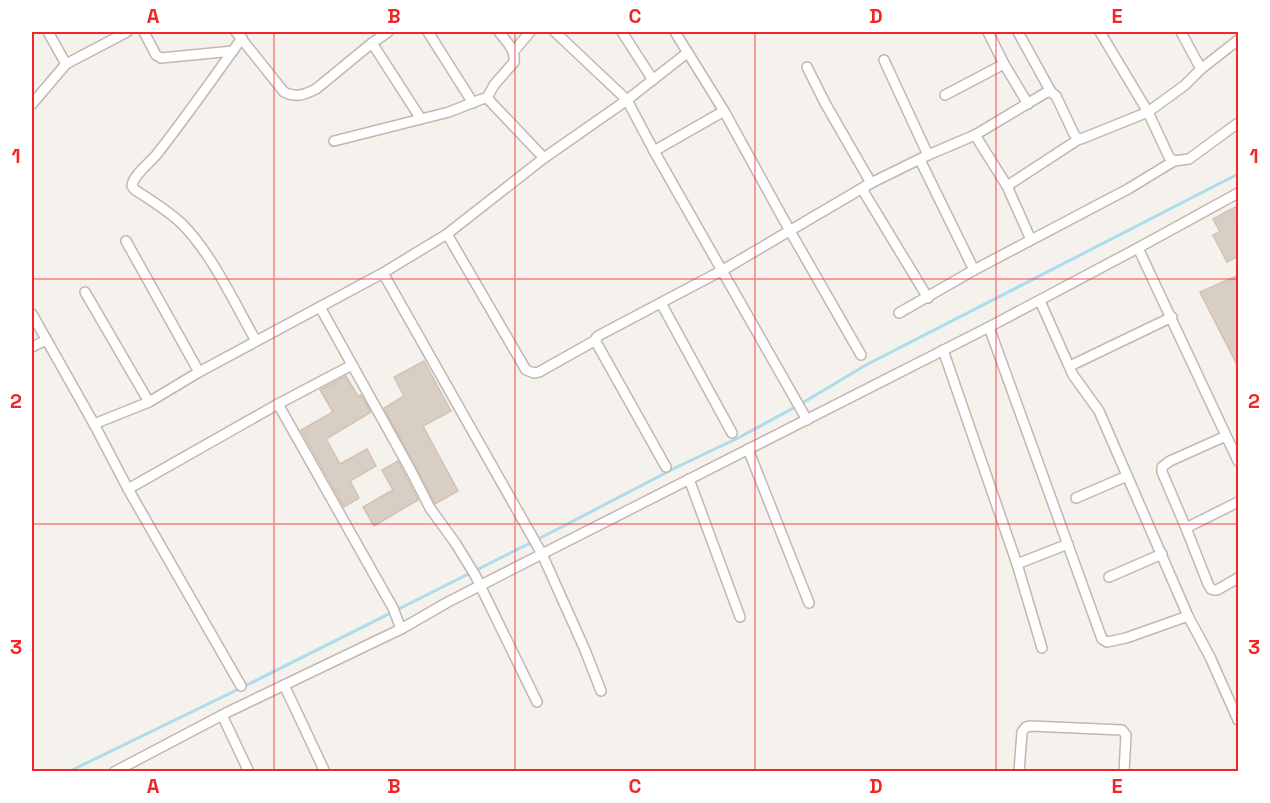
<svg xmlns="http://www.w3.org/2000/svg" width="1270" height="803" viewBox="0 0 1270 803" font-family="'Space Grotesk',sans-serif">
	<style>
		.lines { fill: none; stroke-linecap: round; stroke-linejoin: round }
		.stream { stroke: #abddee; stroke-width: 3 }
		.building { fill: #d9cec4; stroke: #d1c2b5; stroke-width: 1.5 }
		.minor-casing { stroke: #c1b7ae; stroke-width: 12 }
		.minor { stroke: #fff; stroke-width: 9 }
		.grid { fill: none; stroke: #f22626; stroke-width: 1.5; stroke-opacity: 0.55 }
		.neatline { fill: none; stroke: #f22626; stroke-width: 2 }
		.grid-label { font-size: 20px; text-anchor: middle; font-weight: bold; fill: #f22626 }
	</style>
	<rect width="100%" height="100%" fill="#f5f1ec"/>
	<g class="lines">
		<path class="stream" d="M68,772l177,-86 305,-153 127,-66 61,-29 61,-33 67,-40 372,-191"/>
	</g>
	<g class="building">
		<path d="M1239,205v15l-4,3 4,7v26l-12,6 -14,-27 7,-3 -7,-13z"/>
		<path d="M1239,275v94l-39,-77z"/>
		<path d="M424,361l27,50 -28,15 35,65 -23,13 -51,-96 20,-12 -10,-19z"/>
		<path d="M346,376l12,20 3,-1 10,17 -45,27 14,25 27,-15 9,17 -26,15 9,17 -15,9 -43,-77 32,-18 -13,-22z"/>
		<path d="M398,461l20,39 -44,26 -11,-19 30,-17 -11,-20z"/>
	</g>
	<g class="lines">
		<defs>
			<g id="minor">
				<path d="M48,32l18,32"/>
				<path d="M144,32l12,23 5,3 72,-7"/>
				<path d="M236,32l48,60c12,6 20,3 32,-3l56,-46 16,-11"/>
				<path d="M428,32l45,71"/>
				<path d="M555,32l72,68 60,-47"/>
				<path d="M622,32l31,48"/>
				<path d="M675,32l49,79"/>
				<path d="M988,32l16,32"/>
				<path d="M1018,32l33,60"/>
				<path d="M1100,32l48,80 21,45 5,4 15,-2 49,-36"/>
				<path d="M1181,32l20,37"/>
				<path d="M242,38c-28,39 -56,79 -85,116 -8,10 -24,21 -25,32l3,4c16,10 32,20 46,33 30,29 54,81 75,118"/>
				<path d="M372,43l49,76"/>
				<path d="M514,51l16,-19"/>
				<path d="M884,60l44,95"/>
				<path d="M807,67l18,36 46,80"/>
				<path d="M945,95l59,-31 24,40"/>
				<path d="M487,98l7,-13 20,-23c2,-12 -8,-21 -15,-30"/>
				<path d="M32,104l34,-40 61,-32"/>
				<path d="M975,135l32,51 24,54"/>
				<path d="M334,141l115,-29 33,-13 5,-1 57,60"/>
				<path d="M654,151l70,-40 66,120 71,124"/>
				<path d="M920,160l54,110"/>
				<path d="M1007,186l72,-47"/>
				<path d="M862,189l66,109"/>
				<path d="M447,234l79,136 8,3 5,-1 57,-32"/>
				<path d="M126,241l73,131"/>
				<path d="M1138,248l100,213"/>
				<path d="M383,273l159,281 43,96 16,41"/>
				<path d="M85,292l64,110"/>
				<path d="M1040,301l33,74 26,36 89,205 22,41 28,63"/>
				<path d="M661,303l71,130"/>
				<path d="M320,307l90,162 20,39 26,36 19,31 62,127"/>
				<path d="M899,313l75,-43 154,-81 46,-28"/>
				<path d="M32,314l62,110 34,65 113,197"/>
				<path d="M989,327l113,312 5,3 19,-4 62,-22"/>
				<path d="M32,347l14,-7"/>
				<path d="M943,350l74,214"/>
				<path d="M1070,366l102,-49"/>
				<path d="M278,404l98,174 17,30 8,21"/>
				<path d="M94,424l55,-22 50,-30 184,-99 64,-39 97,-76 83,-58 27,51 153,269"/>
				<path d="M1226,436l-56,25 -8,6v5l24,56 22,56 3,5 3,1h3l21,-12"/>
				<path d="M748,449l61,154"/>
				<path d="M666,467l-70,-125v-4l2,-2 125,-66 148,-87 57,-28 47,-20 72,-43h4l5,4 18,38 2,3 5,2 67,-27 37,-27 16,-16 37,-29"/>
				<path d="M689,479l51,138"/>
				<path d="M128,489l150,-85 74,-39"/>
				<path d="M1076,498l51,-22"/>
				<path d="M1186,528l52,-26"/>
				<path d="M1109,577l53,-23"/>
				<path d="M1042,648l-25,-84 51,-20"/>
				<path d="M284,685l41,87"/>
				<path d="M222,715l27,57"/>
				<path d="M114,772l114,-60 173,-83 47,-27 94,-48 447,-227 149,-79 100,-55"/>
				<path d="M1019,772l3,-40 4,-5 5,-1 91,4 4,5 -2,37"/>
			</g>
		</defs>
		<use href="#minor" class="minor-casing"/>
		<use href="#minor" class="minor"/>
	</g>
	<path class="grid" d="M274,32v740M515,32v740M755,32v740M996,32v740M32,279h1206M32,524h1206"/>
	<rect width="1270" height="803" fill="none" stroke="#ffffff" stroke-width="66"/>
	<rect x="33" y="33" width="1204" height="737" class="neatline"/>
	<g class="grid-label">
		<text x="153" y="23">A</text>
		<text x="394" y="23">B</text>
		<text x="635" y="23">C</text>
		<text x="876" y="23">D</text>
		<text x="1117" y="23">E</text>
		<text x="16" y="163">1</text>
		<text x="1254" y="163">1</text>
		<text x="16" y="408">2</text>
		<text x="1254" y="408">2</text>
		<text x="16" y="654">3</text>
		<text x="1254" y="654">3</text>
		<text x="153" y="793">A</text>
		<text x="394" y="793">B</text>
		<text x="635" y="793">C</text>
		<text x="876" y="793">D</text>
		<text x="1117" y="793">E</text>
	</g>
</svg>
